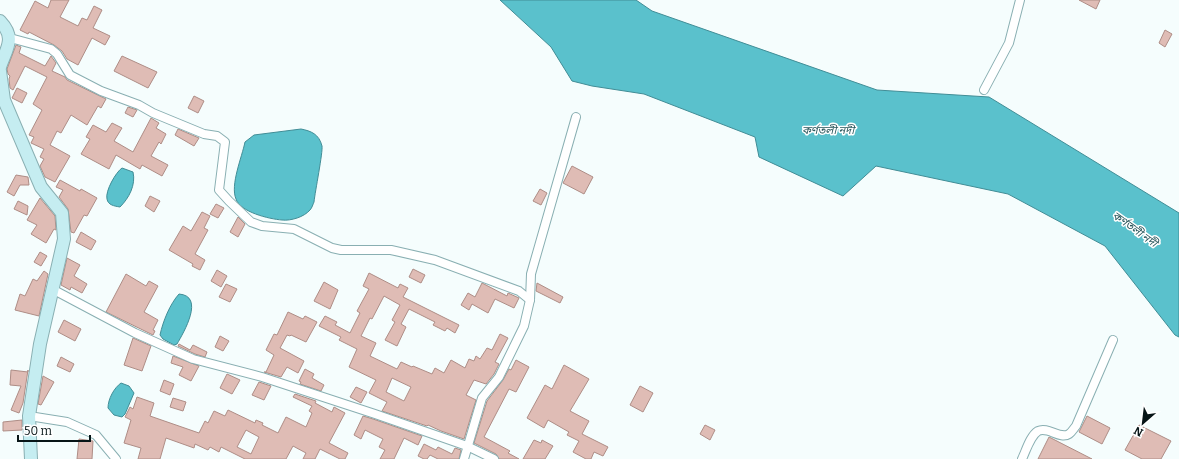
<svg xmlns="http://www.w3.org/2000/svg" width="1179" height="459" viewBox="0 0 1179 459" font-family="Bitter,'Noto Sans Bengali',serif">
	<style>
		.water { fill: #5ac1cc; stroke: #418d96 }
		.building { fill: #dfbcb5; stroke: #ae8d86; fill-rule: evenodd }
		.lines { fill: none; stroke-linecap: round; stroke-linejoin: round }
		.street-casing { stroke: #89afb2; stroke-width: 10 }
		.secondary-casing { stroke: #89afb2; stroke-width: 14 }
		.street { stroke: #fff; stroke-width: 8 }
		.secondary { stroke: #c5edf1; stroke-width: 12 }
		.labels { text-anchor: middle; stroke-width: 3; stroke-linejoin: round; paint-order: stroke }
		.water-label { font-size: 11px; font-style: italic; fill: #29565b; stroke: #fff }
	</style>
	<rect width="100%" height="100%" fill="#f5fdfd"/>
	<g class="water">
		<path d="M500,0h136l16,11 225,79 112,7 190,116v124l-4,-2 -70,-89 -97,-52 -132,-28 -33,30 -84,-39 -4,-20 -111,-43 -52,-8 -20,-5 -21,-34z"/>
		<path d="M301,129c10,2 18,5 21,17 1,6 -7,46 -8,56 -1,2 -2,6 -4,8 -6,7 -19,11 -28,10 -13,-1 -42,-8 -46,-21 -6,-14 6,-42 9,-57l9,-7z"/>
		<path d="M122,168l11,4c3,13 -4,26 -13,35 -6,-1 -12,-2 -13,-8 -2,-8 9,-27 15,-31z"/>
		<path d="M179,294c26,2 5,38 -2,50l-3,1 -11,-6 -3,-4c3,-14 10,-31 19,-41z"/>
		<path d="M121,383l8,3 5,7 -9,21 -3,3 -8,-2 -6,-7c0,-9 6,-20 13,-25z"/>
	</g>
	<g class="building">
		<path d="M51,0h18l-9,17 18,9 4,-8 5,2 7,-14 8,4 -9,18 17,8 -5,9 -13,-7 -14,27 -11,-6 -5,-8 -8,-6 -25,-13 -1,2 -8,-4 15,-29 13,7z"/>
		<path d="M1079,0h21l-4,9z"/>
		<path d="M1165,30l7,4 -7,13 -6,-4z"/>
		<path d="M16,45l5,2 -2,6 26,13 6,-10 5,7 -4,8 13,6 2,3 39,19 -5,9 -3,-2 -11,19 -16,-10 -10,18 -4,-2 -7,14 20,11 -15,26 -10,-5 -5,-11 4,-7 -4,-2 4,-8 -13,-6 3,-6 -5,-2 13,-25 -9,-6 14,-27 -22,-11 -12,24 -3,-2 -1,-9 1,-3 -2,-2 -1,-5z"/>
		<path d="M122,56l35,16 -9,16 -34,-17z"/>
		<path d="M17,88l10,5 -5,10 -10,-5z"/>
		<path d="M194,96l10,5 -6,12 -10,-5z"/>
		<path d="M128,107l9,3 -4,7 -8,-4z"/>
		<path d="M151,118l8,5 -3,5 10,6 -5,10 -2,-2 -8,14 17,9 -6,11 -20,-11 -2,4 -24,-14 -7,14 -28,-15 9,-15 -4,-2 7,-12 13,7 6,-9 10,5 -8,13 19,11z"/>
		<path d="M178,129l21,9 -5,8 -19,-11z"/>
		<path d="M572,166l21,11 -9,17 -21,-11z"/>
		<path d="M16,175l12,2 1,8h-9l-6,11 -7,-4z"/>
		<path d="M60,180l20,11 1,-2 16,9 -10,18 -3,-1 -10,18 -3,-1 -3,-23 -9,-12 4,-7 -7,-3z"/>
		<path d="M540,189l7,4 -6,12 -8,-4z"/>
		<path d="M150,196l10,5 -6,11 -9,-6z"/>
		<path d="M40,198l15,18 1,14 -2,-1 -8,14 -15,-9 6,-9 -10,-5z"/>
		<path d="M18,201l10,5 -1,9 -13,-6z"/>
		<path d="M216,204l8,4 -6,10 -8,-4z"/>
		<path d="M202,212l8,4 -6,12 4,2 -13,24 10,6 -5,10 -8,-4 1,-2 -24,-14 14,-24 8,5z"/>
		<path d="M238,217l7,7 -7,13 -8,-5z"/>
		<path d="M81,232l15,9 -5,9 -15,-8z"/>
		<path d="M40,252l7,4 -6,10 -7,-4z"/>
		<path d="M67,258l13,7 -6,11 13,8 -5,9 -11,-6 -1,3 -9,-5z"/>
		<path d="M413,269l12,6 -4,8 -12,-6z"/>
		<path d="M217,270l10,6 -6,11 -10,-6z"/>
		<path d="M44,271l4,3 -9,42 -24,-6 5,-16 5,2 8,-17 4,2z"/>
		<path d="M369,273l29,15 2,-4 8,4 -5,9 56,28 -4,8 -8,-5 -2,3 -12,-6 2,-3 -26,-13 -8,15 5,3 -9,19 -12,-6 10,-18 -3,-2 8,-15 -16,-9 -12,23 -2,-1 -9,18 15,7 -6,13 27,13 4,-7 11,5 1,-1 19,8 3,-6 9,5 7,-13 14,8 4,-9 5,2 2,-5 4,3 7,-11 5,2 8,-16 8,4 -13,24 4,2 -5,10 -8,10 -12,-4 -8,15 10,5 -12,39 -23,-8 -13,-6 -1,1 -45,-15 5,-9 -18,-9 7,-13 -27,-13 8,-18 -18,-9 2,-3 -22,-11 6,-10 12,6 -2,3 15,8 10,-20 -3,-2 12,-22 -6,-3zM392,378l19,9 -7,14 -18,-9z"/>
		<path d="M126,274l20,12 3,-5 9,5 -14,26 14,8 -5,10 2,1 -2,4 -47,-23z"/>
		<path d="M324,282l14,8 -8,19 -16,-8z"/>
		<path d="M482,283l25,13 1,-3 11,5 -5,10 -19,-9 -7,14 -16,-9 -3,6 -8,-5 7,-12 7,4z"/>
		<path d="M537,283l26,14 -3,6 -24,-12z"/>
		<path d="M226,284l11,5 -7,13 -11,-5z"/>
		<path d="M288,312l15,7 2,-3 12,6 -11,20 -15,-7 -1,1 -3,-1 -7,13 24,13 -6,12 -11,-6 -6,10 -17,-5h2l8,-17 -8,-5 8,-16 3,1z"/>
		<path d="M64,320l17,9 -6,12 -17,-9z"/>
		<path d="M220,336l9,5 -6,10 -8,-4z"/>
		<path d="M133,338l18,8 -9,25 -18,-6z"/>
		<path d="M179,344l11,6 3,-5 14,7 -2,5 -10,-3 -17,-8z"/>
		<path d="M173,356l26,10 -8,15 -12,-6 4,-8 -12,-4z"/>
		<path d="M61,357l13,7 -4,8 -13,-6z"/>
		<path d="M516,360l13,7 -13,25 -7,-3 -25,48 26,14 -2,2 11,6h-20l-3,-5 -22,-11 13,-42 16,-21 6,-11 2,1z"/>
		<path d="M564,365l25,14 -19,32 19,10 -7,13 26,13 -5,9 -9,-4 -3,7h-5l-13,-7 6,-11 -12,-6 2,-3 -21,-12 -4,8 -17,-10 18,-33 7,4z"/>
		<path d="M305,369l9,5 -2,4 12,7 -3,6 -21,-7 1,-2 -2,-1z"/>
		<path d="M11,370l17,2v-2l-5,33 -4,10 -8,-3 10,-24 -11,-1z"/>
		<path d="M227,374l13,6 -8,14 -12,-6z"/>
		<path d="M43,376l11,6 -13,23 -3,-1z"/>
		<path d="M164,380l10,4 -4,11 -10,-4z"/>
		<path d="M259,382l12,4 -7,14 -12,-5z"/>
		<path d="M640,386l13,7 -10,19 -13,-7z"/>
		<path d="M356,387l11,5 -6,11 -11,-6z"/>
		<path d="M295,394l21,7 -1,2 17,9 2,-5 11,6 -16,30 19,10 -3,6h-5l-20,-10 -5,10h-12l3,-6 -13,-7 -7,13h-41l-24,-12 -2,5 -9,-5 -2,3 -13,-6 -1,4 -28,-10 -6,21h-22l3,-11 -17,-5 7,-23 -6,-3 5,-10 3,2 4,-12 17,6 -4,13 49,17 6,-12 3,2 6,-12 11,5 3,-6 27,13 1,-3 7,3 -1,2 16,8 8,-16 20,10 6,-14 -3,-2 3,-5 -19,-9zM246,430l13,7 -8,17 -14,-7z"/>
		<path d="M173,398l13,4 -3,9 -13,-4z"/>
		<path d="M363,416l10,3 49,17 -4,9 -14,-7 -10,21h-14l5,-9 -6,-3 4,-8 -18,-9 -4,9 -7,-4z"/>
		<path d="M1087,416l23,12 -8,16 -23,-12z"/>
		<path d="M22,420v10l-19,1v-9z"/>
		<path d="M705,425l10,5 -5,10 -10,-6z"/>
		<path d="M1139,425l32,16 -10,18h-19l-17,-9z"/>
		<path d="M1049,437l43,22h-54z"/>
		<path d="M79,439l14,2 -1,18h-15z"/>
		<path d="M534,440l7,3 1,-3 11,6 -8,13h-22z"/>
		<path d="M424,444l12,6 2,-3 14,7 3,-6 6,2 -2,9h-21l-8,-4 -3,4h-3l-6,-3z"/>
	</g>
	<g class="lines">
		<defs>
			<g id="street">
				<path d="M10,38l41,11 6,5 13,21 31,16 38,14 14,8 51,21 13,2 8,6 -6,48 10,11 22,21 11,4 32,3 38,19 9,2h50l44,10 84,31 11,9"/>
				<path d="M984,90l25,-47 11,-43"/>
				<path d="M52,289l83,44 58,26 69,18 113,37 92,32 27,13"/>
				<path d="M29,416l38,6 29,13 20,24"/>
				<path d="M464,459l18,-61 17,-21 25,-51 6,-26 1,-26 45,-157"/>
				<path d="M1022,459c4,-8 8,-23 16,-28 10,-5 22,9 31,3 3,-2 5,-6 7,-8l37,-86"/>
			</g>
			<g id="secondary">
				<path d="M0,21c16,17 7,26 0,46"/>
				<path d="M0,71l4,29 37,87 21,26 2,26 -24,105 -11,72 2,43"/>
			</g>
		</defs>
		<use href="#street" class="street-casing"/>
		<use href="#secondary" class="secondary-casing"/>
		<use href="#street" class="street"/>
		<use href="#secondary" class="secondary"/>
	</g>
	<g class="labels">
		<g class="water-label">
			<text x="828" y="134">কর্ণতলী নদী</text>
			<text transform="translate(1135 229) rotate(36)" y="4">কর্ণতলী নদী</text>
		</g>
	</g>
	<g transform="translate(1143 423) rotate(208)" stroke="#ffffff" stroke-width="3" paint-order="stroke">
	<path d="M0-3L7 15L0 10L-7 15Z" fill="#071517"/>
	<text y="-6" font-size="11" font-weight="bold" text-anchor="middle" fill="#071517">N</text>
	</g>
	<path d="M18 435v6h72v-6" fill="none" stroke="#071517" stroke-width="2"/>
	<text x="24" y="435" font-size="12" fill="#071517" stroke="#ffffff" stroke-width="3" paint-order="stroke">50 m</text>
</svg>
